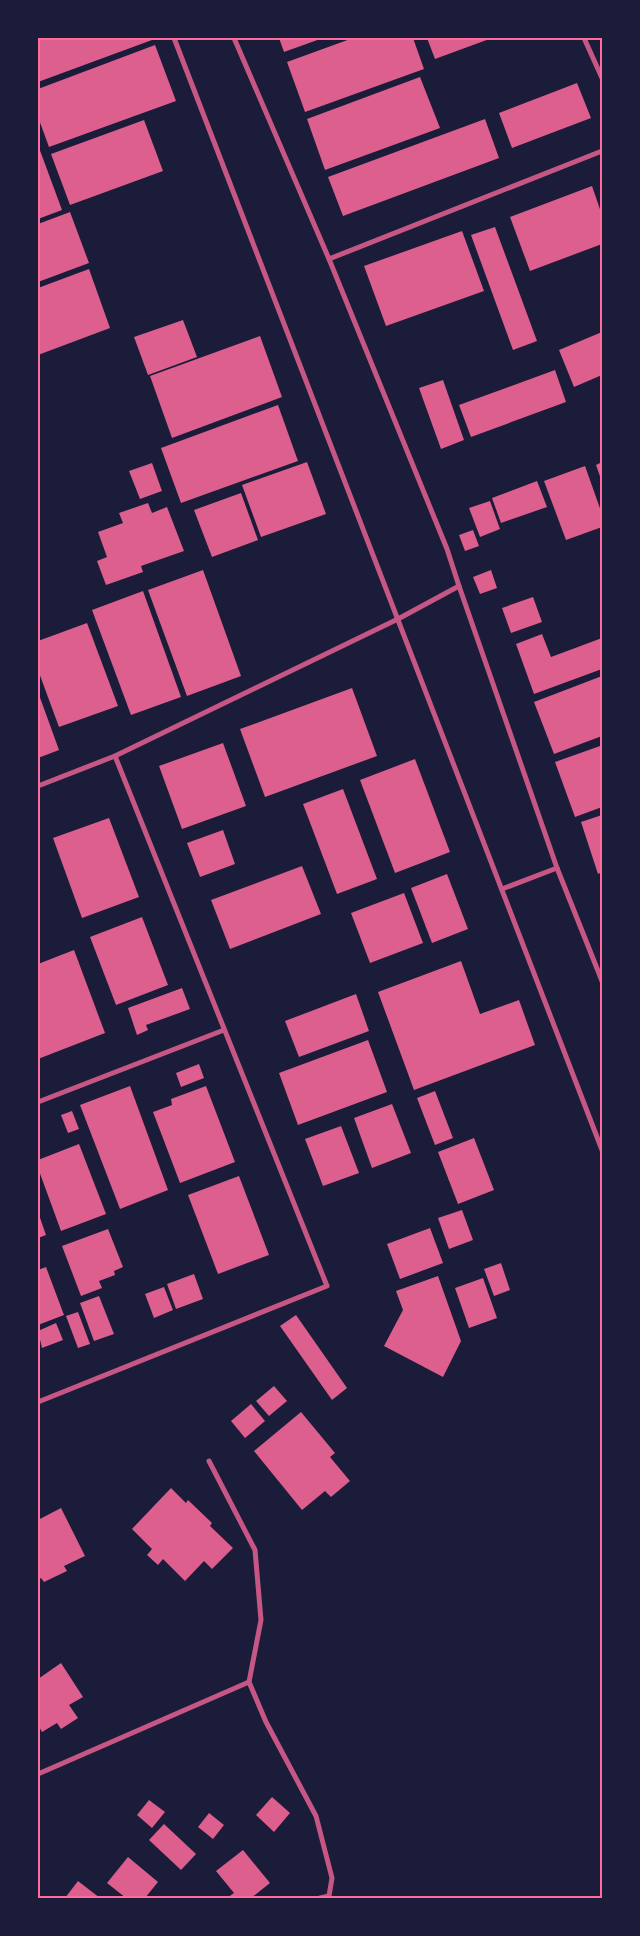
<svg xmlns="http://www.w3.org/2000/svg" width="640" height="1936" viewBox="0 0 640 1936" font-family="Lato,sans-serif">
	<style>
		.building { fill: #dd5f8e }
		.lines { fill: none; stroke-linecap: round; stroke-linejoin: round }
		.minor { stroke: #c65784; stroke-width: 5 }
		.neatline { fill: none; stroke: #ff6b9d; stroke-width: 2 }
	</style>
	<rect width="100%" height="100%" fill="#1b1b3a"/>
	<g class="building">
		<path d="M38,38h113l1,2 -114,42z"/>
		<path d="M279,38h44l-39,14z"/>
		<path d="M353,38h60l11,31 -119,43 -18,-50z"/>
		<path d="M427,38h65l-57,21z"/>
		<path d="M155,45l21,56 -127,46 -11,-30v-28z"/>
		<path d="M420,77l20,51 -115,42 -18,-51z"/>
		<path d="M577,83l14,35 -79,30 -13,-35z"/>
		<path d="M485,119l14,39 -156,58 -15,-39z"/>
		<path d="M144,120l19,51 -93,34 -19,-51z"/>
		<path d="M38,145l24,65 -24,9z"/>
		<path d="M592,186l10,29v29l-72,27 -20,-54z"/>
		<path d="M70,212l19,51 -51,19v-58z"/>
		<path d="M495,227l42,114 -24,9 -42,-115z"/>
		<path d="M462,231l22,60 -98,35 -22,-60z"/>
		<path d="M89,269l21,59 -72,27v-67z"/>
		<path d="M183,320l14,37 -49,18 -14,-38z"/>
		<path d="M602,332v43l-28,12 -15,-37z"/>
		<path d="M260,336l22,61 -110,41 -22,-62z"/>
		<path d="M555,370l11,32 -95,35 -12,-32z"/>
		<path d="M443,380l21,60 -23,9 -22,-61z"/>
		<path d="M278,405l20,56 -117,42 -20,-55z"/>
		<path d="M307,462l19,52 -65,23 -19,-52z"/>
		<path d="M602,462v20l-6,-17z"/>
		<path d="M152,463l10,28 -22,8 -11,-28z"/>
		<path d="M585,466l17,48v13l-36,13 -22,-59z"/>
		<path d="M537,481l10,26 -46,16 -9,-25z"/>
		<path d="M241,493l17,47 -46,17 -18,-47z"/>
		<path d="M490,501l10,28 -20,8 -11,-29z"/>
		<path d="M148,503l4,10 15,-6 17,44 -43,15 2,6 -37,13 -9,-24 10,-4 -9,-25 25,-9 -4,-10z"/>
		<path d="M473,530l6,16 -14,5 -6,-16z"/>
		<path d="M203,570l38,106 -54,20 -39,-106z"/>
		<path d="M491,570l6,18 -17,6 -7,-17z"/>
		<path d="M143,591l38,106 -50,18 -39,-105z"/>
		<path d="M533,597l9,25 -31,11 -9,-25z"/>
		<path d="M87,623l31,83 -59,21 -21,-57v-29z"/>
		<path d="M542,634l9,23 51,-19v31l-68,25 -18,-50z"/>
		<path d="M602,676v60l-48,18 -20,-52z"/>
		<path d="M352,688l25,68 -112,41 -25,-68z"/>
		<path d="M38,692l21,58 -21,8z"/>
		<path d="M223,743l23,63 -64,23 -23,-63z"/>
		<path d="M600,746l2,8v53l-27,10 -20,-55z"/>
		<path d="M415,759l35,93 -55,21 -35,-93z"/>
		<path d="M343,789l34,90 -40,15 -34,-90z"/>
		<path d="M602,815v57l-4,2 -17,-52z"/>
		<path d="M109,818l30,79 -57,21 -29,-80z"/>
		<path d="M223,830l12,34 -35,13 -13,-34z"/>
		<path d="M302,866l19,48 -91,35 -19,-49z"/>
		<path d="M447,874l21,55 -36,14 -21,-55z"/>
		<path d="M404,893l19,50 -53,20 -19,-50z"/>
		<path d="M142,917l26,68 -52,20 -26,-68z"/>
		<path d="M74,950l31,83 -67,26v-95z"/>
		<path d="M461,961l19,53 39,-14 16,45 -121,45 -36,-98z"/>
		<path d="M182,988l8,21 -44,16 2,5 -11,5 -9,-27z"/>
		<path d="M356,994l13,37 -70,26 -14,-36z"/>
		<path d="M368,1040l19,52 -89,33 -19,-52z"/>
		<path d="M199,1064l5,14 -23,9 -5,-14z"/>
		<path d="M130,1086l38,104 -48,19 -40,-104z"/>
		<path d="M206,1086l29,76 -55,21 -27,-71 19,-7 -1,-6z"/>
		<path d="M435,1091l18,47 -18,7 -18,-47z"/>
		<path d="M392,1104l19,49 -39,15 -18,-50z"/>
		<path d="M72,1111l7,18 -11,4 -7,-18z"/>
		<path d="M341,1126l18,47 -36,13 -18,-47z"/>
		<path d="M474,1138l20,52 -36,14 -20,-52z"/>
		<path d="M79,1144l27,70 -45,17 -23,-63v-8z"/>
		<path d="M239,1176l30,79 -51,19 -30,-79z"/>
		<path d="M462,1210l11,30 -24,9 -11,-31z"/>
		<path d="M38,1212l8,23 -8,3z"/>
		<path d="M430,1228l13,35 -43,16 -13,-35z"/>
		<path d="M108,1229l15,38 -9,4 1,4 -16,6 3,7 -21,8 -19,-50z"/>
		<path d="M501,1263l9,27 -16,6 -10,-27z"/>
		<path d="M46,1267l18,48 -26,10v-55z"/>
		<path d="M194,1274l9,25 -27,10 -9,-25z"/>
		<path d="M438,1276l23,65 -18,36 -59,-31 19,-36 -7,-19z"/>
		<path d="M483,1278l14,40 -28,10 -14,-40z"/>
		<path d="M164,1287l9,23 -19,8 -9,-24z"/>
		<path d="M99,1296l15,38 -20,7 -14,-38z"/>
		<path d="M78,1312l12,32 -12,4 -12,-32z"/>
		<path d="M296,1315l51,73 -15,12 -52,-74z"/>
		<path d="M56,1323l7,17 -21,8 -4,-17z"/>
		<path d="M274,1386l13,15 -18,15 -13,-15z"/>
		<path d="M251,1404l14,17 -20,17 -14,-17z"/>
		<path d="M301,1412l34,41 -5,4 20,24 -19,16 -6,-6 -23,19 -48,-59z"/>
		<path d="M171,1488l15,15 2,-3 24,23 -2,3 23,22 -21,21 -8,-8 -19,20 -22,-22 -5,6 -11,-10 5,-6 -20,-20z"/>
		<path d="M61,1508l24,48 -21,10 3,5 -23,11 -3,-4 -3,2v-60z"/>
		<path d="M61,1663l22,34 -14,8 9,13 -17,11 -4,-6 -15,9 -4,-7v-46z"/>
		<path d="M272,1797l18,16 -16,19 -18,-17z"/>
		<path d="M149,1800l16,12 -13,16 -15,-13z"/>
		<path d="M209,1813l15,12 -11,14 -15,-12z"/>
		<path d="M164,1824l32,30 -15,16 -32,-30z"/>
		<path d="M243,1850l27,33 -19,15h-24l7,-5 -18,-22z"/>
		<path d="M128,1857l30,25 -13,16h-19l-19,-15z"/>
		<path d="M78,1881l22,17h-35z"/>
	</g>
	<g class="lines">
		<g class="minor">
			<path d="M174,38l428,1112"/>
			<path d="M234,38l95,221 118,290 12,37 98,282 45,113"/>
			<path d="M584,38l18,40"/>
			<path d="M329,259l273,-108"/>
			<path d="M38,786l77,-30 283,-137 61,-33"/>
			<path d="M502,889l55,-21"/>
			<path d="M38,1102l186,-72"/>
			<path d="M38,1402l289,-116 -212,-530"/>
			<path d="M209,1461l46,89 6,70 -12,62 17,40 50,94 16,62 -3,18 -9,2"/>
			<path d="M38,1774l211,-92"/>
		</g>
	</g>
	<rect width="640" height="1936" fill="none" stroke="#1b1b3a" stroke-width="78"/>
	<rect x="39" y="39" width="562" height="1858" class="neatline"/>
</svg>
